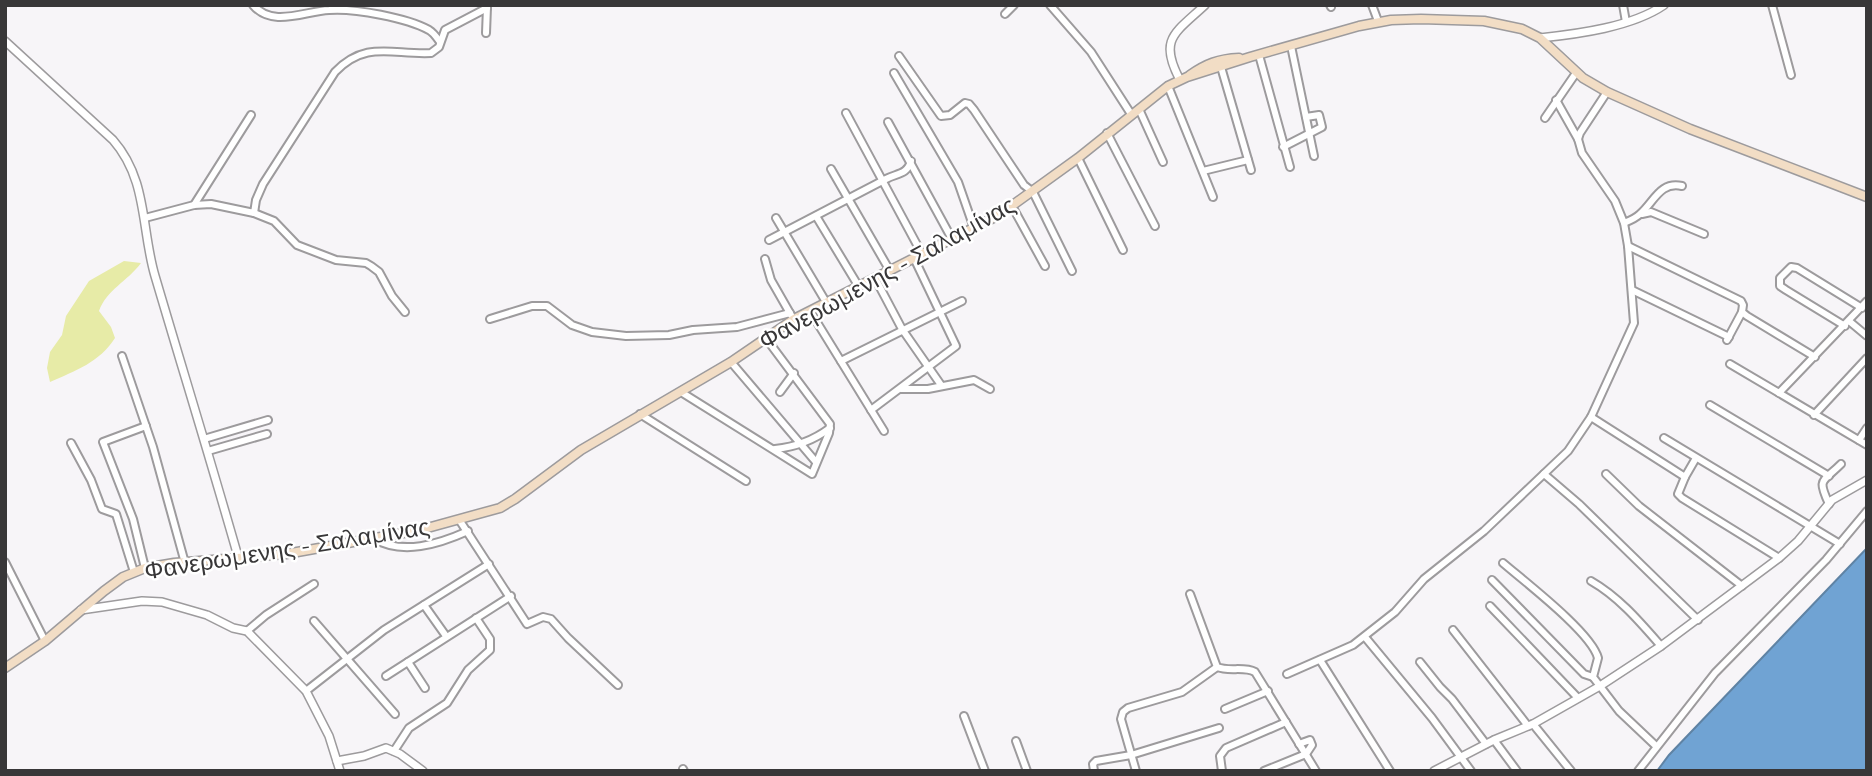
<svg xmlns="http://www.w3.org/2000/svg" width="1872" height="776" viewBox="0 0 1872 776" font-family="Montserrat,sans-serif">
	<style>
		.green { fill: #e7eba7 }
		.water { fill: #70a3d3; stroke: #5f83a4; stroke-width: 2 }
		.lines { fill: none; stroke-linecap: round; stroke-linejoin: round }
		.minor-casing { stroke: #9d9b9d; stroke-width: 10 }
		.tertiary-casing { stroke: #9d9b9d; stroke-width: 10 }
		.secondary-casing { stroke: #9d9b9d; stroke-width: 11 }
		.minor { stroke: #fff; stroke-width: 6 }
		.tertiary { stroke: #fff; stroke-width: 7 }
		.secondary { stroke: #f2ddc5; stroke-width: 8 }
		.labels { text-anchor: middle; stroke-width: 5; stroke-linejoin: round; paint-order: stroke }
		.street-label { font-size: 24px; fill: #383738; stroke: #fff }
	</style>
	<rect width="100%" height="100%" fill="#f7f5f8"/>
	<path class="green" d="M124,261l17,2c-14,19 -34,26 -42,48l12,16 4,11c-15,24 -40,33 -65,44l-3,-14 3,-16 12,-17 4,-19 23,-35z"/>
	<path class="water" d="M1867,548v223h-210l12,-16z"/>
	<g class="lines">
		<defs>
			<g id="minor">
				<path d="M253,5c19,23 52,6 76,5 26,-2 78,8 100,20 5,3 8,8 11,12"/>
				<path d="M1050,5l41,47 40,62"/>
				<path d="M1330,5l1,2"/>
				<path d="M1372,5l6,16"/>
				<path d="M1623,5l3,17"/>
				<path d="M1772,5l19,70"/>
				<path d="M1005,14l9,-9"/>
				<path d="M486,33l1,-26"/>
				<path d="M1291,46l23,110"/>
				<path d="M1259,55l31,112"/>
				<path d="M899,56l42,60 9,-1 15,-12 4,1 5,6 50,75 9,7 39,79"/>
				<path d="M1221,67l30,103"/>
				<path d="M894,73l64,109 16,46"/>
				<path d="M1168,86l45,111"/>
				<path d="M1139,109l24,53"/>
				<path d="M846,113l76,141"/>
				<path d="M1545,118l31,-45"/>
				<path d="M888,122l64,117"/>
				<path d="M1107,133l48,93"/>
				<path d="M1578,139l2,-6 27,-41"/>
				<path d="M1283,147l39,-20 -3,-12 -13,2"/>
				<path d="M1078,158l45,92"/>
				<path d="M831,169l59,102"/>
				<path d="M1203,171l45,-11"/>
				<path d="M194,205l57,-90"/>
				<path d="M1012,206l33,60"/>
				<path d="M254,213l20,8 23,24 39,15 30,3 5,3 8,6 13,24 13,16"/>
				<path d="M1642,214l9,-2 53,22"/>
				<path d="M816,216l43,71"/>
				<path d="M145,218l49,-13 17,-1 43,9 2,-13 7,-16 72,-112c31,-32 57,-17 96,-19l8,-6 6,-17 42,-22"/>
				<path d="M776,218l50,84"/>
				<path d="M1624,223c5,-2 12,-5 16,-9 14,-12 20,-33 42,-28"/>
				<path d="M769,240l117,-61c11,-6 21,-4 25,-18"/>
				<path d="M1628,246l113,55 2,4 -1,7 5,4 68,41"/>
				<path d="M765,259l6,21 20,35"/>
				<path d="M875,278l27,51 39,56"/>
				<path d="M1632,290l97,47"/>
				<path d="M810,311l74,120"/>
				<path d="M490,319l42,-13h15l25,19 20,7 34,4 43,-1 24,-5 44,-3 53,-14"/>
				<path d="M1849,321l18,15"/>
				<path d="M1845,326l-59,-36 -6,-4v-8l11,-11 6,1 65,40"/>
				<path d="M1727,340l15,-28"/>
				<path d="M122,356l31,91 32,116"/>
				<path d="M841,361l121,-60"/>
				<path d="M731,362l85,100"/>
				<path d="M1730,364l137,81"/>
				<path d="M901,389h27l46,-9 16,9"/>
				<path d="M681,392l131,82 17,-41 1,-9 -65,-87"/>
				<path d="M780,392l14,-19"/>
				<path d="M1779,393l88,-92"/>
				<path d="M1710,405l119,71"/>
				<path d="M871,410l85,-64 -42,-88"/>
				<path d="M640,414l106,67"/>
				<path d="M1814,415l53,-57"/>
				<path d="M1591,417l94,60 11,-19"/>
				<path d="M1664,438l176,106"/>
				<path d="M204,439l64,-19"/>
				<path d="M1859,440l8,-12"/>
				<path d="M71,443l20,37 11,29 14,5 18,58"/>
				<path d="M775,449c20,-2 39,-9 55,-21"/>
				<path d="M208,451l59,-17"/>
				<path d="M1544,474l35,30 119,116"/>
				<path d="M1606,474l33,32 103,80"/>
				<path d="M1685,477l-7,17 4,4 97,60"/>
				<path d="M1829,504c-12,-26 -7,-21 12,-40"/>
				<path d="M460,521l67,103 16,-7 8,2 17,19 50,47"/>
				<path d="M373,538c29,18 66,6 95,-7"/>
				<path d="M5,562l40,79"/>
				<path d="M1503,563c21,18 89,70 95,95l-5,19 26,34 37,35"/>
				<path d="M145,568l-12,-49 -30,-77 43,-16"/>
				<path d="M1492,580l92,94 9,3"/>
				<path d="M1591,581c28,16 49,41 70,65"/>
				<path d="M1190,594l27,73c12,5 27,-1 38,5l61,99"/>
				<path d="M424,605l22,31"/>
				<path d="M1490,606l88,92"/>
				<path d="M314,621l81,93"/>
				<path d="M1453,630l75,96"/>
				<path d="M247,631l19,-16 48,-31"/>
				<path d="M1365,637l67,81 39,53"/>
				<path d="M1320,660l70,111"/>
				<path d="M408,662l17,26"/>
				<path d="M1420,662l20,25 12,12 34,45"/>
				<path d="M1287,674l66,-29 42,-33 29,-33 60,-48 84,-80 23,-34 43,-94 -6,-77 -4,-23 -9,-22 -33,-48 -4,-14 -22,-39"/>
				<path d="M386,676l125,-80"/>
				<path d="M306,691l78,-61 105,-66"/>
				<path d="M1225,709l43,-18"/>
				<path d="M964,716l21,55"/>
				<path d="M1533,724l38,47"/>
				<path d="M1494,740l23,31"/>
				<path d="M1016,741l11,30"/>
				<path d="M394,751l15,-23 38,-25 21,-33 22,-20v-11l-14,-21"/>
				<path d="M683,769l1,2"/>
				<path d="M1094,771l-1,-7 3,-3 35,-6 88,-27"/>
				<path d="M1136,771l-15,-52 2,-7 5,-4 54,-16 35,-25"/>
				<path d="M1222,771l-2,-15 6,-8 60,-26"/>
				<path d="M1264,771l42,-17 6,-9 -2,-5 -11,4"/>
				<path d="M1638,771l77,-98 111,-113 41,-49"/>
			</g>
			<g id="tertiary">
				<path d="M1540,38c38,-4 92,-11 124,-33"/>
				<path d="M5,41l108,99c35,40 28,89 42,136 28,95 57,189 84,284"/>
				<path d="M1180,80c-22,-41 -5,-47 25,-75"/>
				<path d="M81,610l61,-9 20,1 45,13 26,13 14,3 59,60 23,45 11,35"/>
				<path d="M337,761l27,-5 22,-8 14,6 23,17"/>
				<path d="M1434,771l60,-31 39,-16 67,-38 61,-40 118,-88 19,-17 34,-41 35,-20"/>
			</g>
			<g id="secondary">
				<path d="M1190,75c16,-11 28,-16 49,-17"/>
				<path d="M5,668l40,-27 59,-50 19,-14 22,-9 29,-5 112,-9 134,-24 80,-22 15,-9 66,-49 150,-88 63,-43 205,-104 79,-57 90,-72 19,-9 63,-20 109,-31 32,-6 30,-1 63,2 38,8 18,9 43,40 24,14 83,37 177,68"/>
			</g>
		</defs>
		<use href="#minor" class="minor-casing"/>
		<use href="#tertiary" class="tertiary-casing"/>
		<use href="#secondary" class="secondary-casing"/>
		<use href="#minor" class="minor"/>
		<use href="#tertiary" class="tertiary"/>
		<use href="#secondary" class="secondary"/>
	</g>
	<g class="labels">
		<g class="street-label">
			<text transform="translate(887 273) rotate(-29)" y="8">Φανερωμενης - Σαλαμίνας</text>
			<text transform="translate(287 549) rotate(-9)" y="8">Φανερωμενης - Σαλαμίνας</text>
		</g>
	</g>
	<rect width="1872" height="776" fill="none" stroke="#383738" stroke-width="14"/>
</svg>
